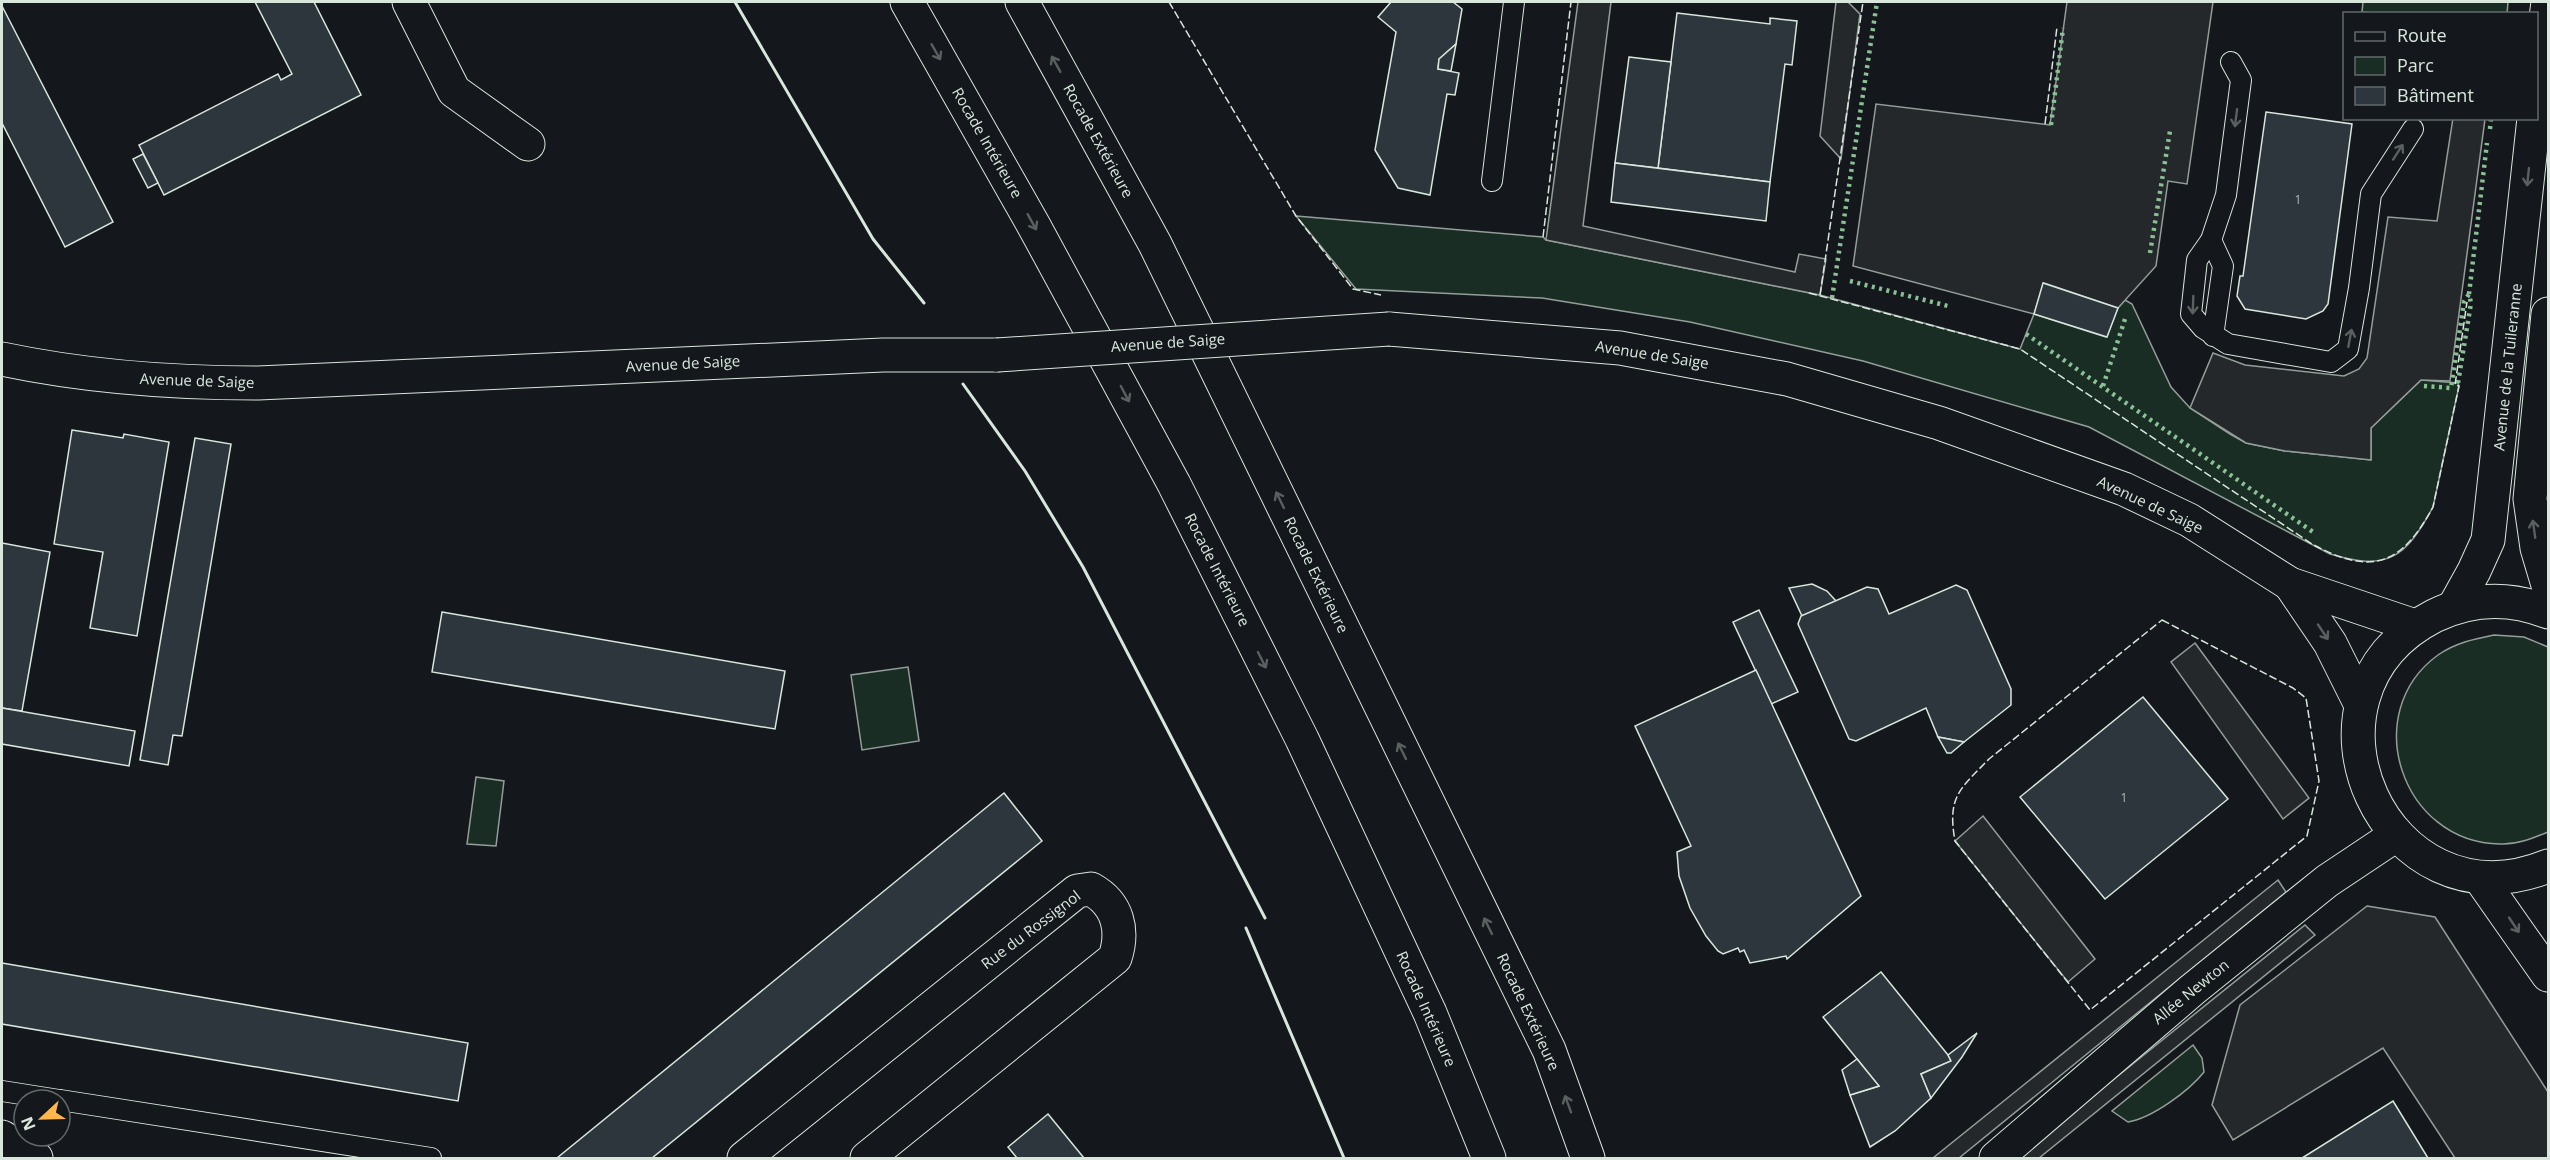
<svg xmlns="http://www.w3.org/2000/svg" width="2550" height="1160" viewBox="0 0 2550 1160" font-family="'Open Sans',sans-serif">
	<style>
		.green { fill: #1a2d24; stroke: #939e99; stroke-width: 1.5 }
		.parking { fill: #24282b; stroke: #939e99; stroke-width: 1.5 }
		.building { fill: #2c363c; stroke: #d8e6dc; stroke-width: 1.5 }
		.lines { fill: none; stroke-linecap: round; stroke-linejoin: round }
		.service-casing { stroke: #d8e6dc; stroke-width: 22 }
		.minor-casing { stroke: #d8e6dc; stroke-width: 35 }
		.tertiary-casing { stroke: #d8e6dc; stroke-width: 35 }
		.motorway-casing { stroke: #d8e6dc; stroke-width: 35 }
		.service { stroke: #14181c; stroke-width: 20 }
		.minor { stroke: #14181c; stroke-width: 33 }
		.tertiary { stroke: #14181c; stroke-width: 33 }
		.motorway { stroke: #14181c; stroke-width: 33 }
		.tertiary-bridge-casing { stroke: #d8e6dc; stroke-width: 35; stroke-linecap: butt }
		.tertiary-bridge { stroke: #14181c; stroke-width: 33 }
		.hedge { stroke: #8ac095; stroke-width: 4.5; stroke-dasharray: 3 4.5; stroke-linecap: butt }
		.fence { stroke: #d8e6dc; stroke-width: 1.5; stroke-dasharray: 8 3; stroke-linecap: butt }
		.wall { stroke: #d8e6dc; stroke-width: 3 }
		.oneway { stroke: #59605f }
		.labels { text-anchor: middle; stroke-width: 4.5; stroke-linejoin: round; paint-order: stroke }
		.number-label { font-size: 12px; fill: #adbab4 }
		.street-label { font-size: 15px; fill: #d8e6dc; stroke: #14181c }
	</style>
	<rect width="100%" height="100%" fill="#14181c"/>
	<g class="green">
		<path d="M2363,2h145l-1,12 -134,-1 -11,-1z"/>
		<path d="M1296,216l247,21 3,3 274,55 200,54 14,-35 72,23 12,-29 7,-8 7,4 39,83 19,21 40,26 16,9 39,8 86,9v-32l50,-48 37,3 1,3 -26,121c-28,52 -46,64 -103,47l-241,-127 -226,-66 -173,-39 -148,-24 -186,-9z"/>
		<path d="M2494,635l30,2 24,10v185c-15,6 -31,13 -48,12 -98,-1 -142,-131 -62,-189 17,-12 36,-16 56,-20z"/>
		<path d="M908,667l11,74 -57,9 -11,-75z"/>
		<path d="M476,777l28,4 -8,65 -29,-2z"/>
		<path d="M2193,1045l9,13 2,14c-15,19 -52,46 -76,50l-16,-11z"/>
	</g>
	<g class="parking">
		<path d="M1578,2h33l-28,224 212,46 4,-18 27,5 -6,36 -274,-55z"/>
		<path d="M1836,2h12l12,12 -19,145 -21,-23z"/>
		<path d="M2067,2h146l-26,182 -19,-3 -12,85 -38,42 -74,-25 -10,31 -181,-48 23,-162 174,21z"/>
		<path d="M2453,118l32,1 -35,262 -29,-1 -50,48v32l-86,-9 -39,-8 -56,-35 23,-55 32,12 99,11 15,-7 8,-11 21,-141 49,4z"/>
		<path d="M2195,643l114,155 -26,21 -112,-157z"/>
		<path d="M1983,816l112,143 -27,23 -113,-141z"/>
		<path d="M2278,880l8,12 -327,266h-26z"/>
		<path d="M2367,906l68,11 113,175v66h-93l-72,-110 -150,92 -21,-35 28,-100z"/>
		<path d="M2305,925l10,10 -276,223h-23z"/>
	</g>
	<g class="building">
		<path d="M255,2h59l47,93 -197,100 -25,-50 139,-71 3,6 11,-6z"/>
		<path d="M1391,2h62l9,7 -6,35 -17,15 -1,10 21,4 -4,22 -8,-1 -17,101 -32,-7 -23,-38 21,-118 -18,-15z"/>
		<path d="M2,6l111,216 -48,25 -63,-124z"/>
		<path d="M1677,13l93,11v-6l27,3 -5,44 -7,-1 -15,118 -112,-14z"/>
		<path d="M1456,44l-5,27 -13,-2 1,-10z"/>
		<path d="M1629,57l42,5 -13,106 -43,-5z"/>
		<path d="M2266,112l86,12 -24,180 -5,7 -17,8 -61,-10 -8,-13 3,-20h3z"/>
		<path d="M143,154l15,29 -10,5 -15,-29z"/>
		<path d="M1615,163l155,19 -4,39 -155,-19z"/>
		<path d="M2043,283l75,25 -11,29 -73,-23z"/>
		<path d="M72,430l51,8 1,-4 45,8 -32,194 -47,-8 13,-76 -49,-8z"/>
		<path d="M195,438l36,6 -49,292 -9,-1 -5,30 -28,-5z"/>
		<path d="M2,543l48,9 -28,159 -20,-3z"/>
		<path d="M1812,584l15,7 9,10 -34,15 -13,-28z"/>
		<path d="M1956,585l11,5 44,99v16l-47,37 -26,-5 -12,-29 -70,33 -7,-2 -51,-115 3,-8 66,-29 11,2 11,25z"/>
		<path d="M1759,610l39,82 -27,12 -38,-82z"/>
		<path d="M442,612l343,59 -10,58 -343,-57z"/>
		<path d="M1756,670l105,226 -74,63 -1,-3 -36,7 -6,-13 -4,2 -2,-4 -15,6 -5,-3 -12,-15 -16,-28 -11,-32 -2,-24 14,-6 -56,-120z"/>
		<path d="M2143,697l85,102 -123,100 -85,-102z"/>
		<path d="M2,708l133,23 -6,35 -127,-22z"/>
		<path d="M1938,737l26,5 -13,11h-4z"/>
		<path d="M1004,793l38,48 -390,317h-95z"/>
		<path d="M2,963l466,80 -10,58 -456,-77z"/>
		<path d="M1881,972l67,83 3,6 -30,13 10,24 -36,33 -25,16 -20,-52 29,-9 -56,-69z"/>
		<path d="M1977,1033l-15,24 -31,41 -10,-24 30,-13 -3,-6z"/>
		<path d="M1857,1059l22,27 -29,9 -8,-25z"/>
		<path d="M2393,1101l35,57h-126z"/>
		<path d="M1048,1114l36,44h-67l-9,-11z"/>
	</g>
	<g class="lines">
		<defs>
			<g id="service">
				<path d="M2231,62l10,18 -15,115 -15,45 -14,20 -6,54 12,14 25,16 103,18 17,-13 11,-61 12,-94 42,-65"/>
				<path d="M1492,181l22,-179"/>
				<path d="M2211,240l12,26 -10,70"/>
				<path d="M2,1091l57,9"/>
				<path d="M60,1100l371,58"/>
			</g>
			<g id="minor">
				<path d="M409,2l45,89 74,53"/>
				<path d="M2,1137l34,21"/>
				<path d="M744,1158l333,-267 14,-2c27,15 33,41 24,69l-248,200"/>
				<path d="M1996,1158l196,-168 135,-109 69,-46"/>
			</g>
			<g id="tertiary">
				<path d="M2536,96l12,-94"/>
				<path d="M2548,314l-18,185 7,49 11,37"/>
				<path d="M1389,329l231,19 167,31 152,44 185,66 65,31 101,64 125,42"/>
				<path d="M2,359c85,18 169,24 256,24l625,-28h114"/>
				<path d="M2290,584l40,59 31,62"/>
				<path d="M2454,607l20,-36 14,-31 46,-422"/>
				<path d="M2548,612c-38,-15 -77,-14 -114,4 -156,80 -48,316 114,250"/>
				<path d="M2480,878l68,97"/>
			</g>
			<g id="motorway">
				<path d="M907,2l127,224 140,258 128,255 128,274 59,145"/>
				<path d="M1022,2l133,242 394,806 39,108"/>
			</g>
		</defs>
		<use href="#service" class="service-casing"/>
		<use href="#minor" class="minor-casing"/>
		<use href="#tertiary" class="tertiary-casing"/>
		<use href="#motorway" class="motorway-casing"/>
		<use href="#service" class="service"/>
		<use href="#minor" class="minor"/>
		<use href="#tertiary" class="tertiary"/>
		<use href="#motorway" class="motorway"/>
		<defs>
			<path id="tertiary-bridge" d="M997,355l392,-26"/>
		</defs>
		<use href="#tertiary-bridge" class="tertiary-bridge-casing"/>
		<use href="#tertiary-bridge" class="tertiary-bridge"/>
		<g class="hedge">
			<path d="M2051,125l12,-97"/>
			<path d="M2490,129l1,-11"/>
			<path d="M2150,253l20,-122"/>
			<path d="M1850,281l98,25"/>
			<path d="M1832,298l45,-296"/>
			<path d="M2026,334l290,200"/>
			<path d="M2458,383l13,-80 -2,-9 18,-151"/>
			<path d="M2103,386l23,-70"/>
			<path d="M2424,386l27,2 13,-86 5,-8"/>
		</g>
		<g class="fence">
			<path d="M1169,2l127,214 57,73 28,6"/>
			<path d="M2045,124l12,-97"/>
			<path d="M1543,237l28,-235"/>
			<path d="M1809,293l211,56 292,195c59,32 89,22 121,-37l26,-121 -4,-1 12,-83"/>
			<path d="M1820,295l43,-293"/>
			<path d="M2162,620l131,68 13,10 13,83 -12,55 -217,174 -135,-169c-8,-45 5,-52 34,-82z"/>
		</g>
		<g class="wall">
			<path d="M735,2l138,237 51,64"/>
			<path d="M963,384l62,87 58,96 182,351"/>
			<path d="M1246,928l98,230"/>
		</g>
	</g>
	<defs><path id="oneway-shaft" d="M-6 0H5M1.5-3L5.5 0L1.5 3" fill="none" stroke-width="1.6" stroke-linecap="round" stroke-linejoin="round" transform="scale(1.5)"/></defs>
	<g class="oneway">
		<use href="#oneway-shaft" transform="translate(936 52) rotate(60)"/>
		<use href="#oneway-shaft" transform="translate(1056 64) rotate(-119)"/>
		<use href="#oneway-shaft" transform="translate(2236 118) rotate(97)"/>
		<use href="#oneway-shaft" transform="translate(2398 152) rotate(-57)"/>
		<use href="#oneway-shaft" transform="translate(2528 177) rotate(96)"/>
		<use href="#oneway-shaft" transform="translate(1032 222) rotate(61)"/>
		<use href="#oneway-shaft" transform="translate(2193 305) rotate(92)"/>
		<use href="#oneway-shaft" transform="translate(2350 338) rotate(-79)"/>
		<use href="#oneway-shaft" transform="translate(1125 394) rotate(62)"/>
		<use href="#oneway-shaft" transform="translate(1280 500) rotate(-116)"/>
		<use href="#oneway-shaft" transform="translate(2534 529) rotate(-98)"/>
		<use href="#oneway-shaft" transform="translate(2323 632) rotate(56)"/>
		<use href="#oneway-shaft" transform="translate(1262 660) rotate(63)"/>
		<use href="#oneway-shaft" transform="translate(1402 751) rotate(-116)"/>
		<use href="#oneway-shaft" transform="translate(2514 925) rotate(56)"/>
		<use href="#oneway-shaft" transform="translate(1488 926) rotate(-116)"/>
		<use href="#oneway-shaft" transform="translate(1568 1104) rotate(-110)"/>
	</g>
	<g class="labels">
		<g class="number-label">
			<text x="2298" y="204">1</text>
			<text x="2124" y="802">1</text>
		</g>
		<g class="street-label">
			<text transform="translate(1098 141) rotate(61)" y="5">Rocade Extérieure</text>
			<text transform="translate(987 143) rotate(60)" y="5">Rocade Intérieure</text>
			<text transform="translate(1168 343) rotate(-4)" y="5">Avenue de Saige</text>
			<text transform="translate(1652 355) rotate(9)" y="5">Avenue de Saige</text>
			<text transform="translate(683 364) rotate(-3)" y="5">Avenue de Saige</text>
			<text transform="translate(2508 367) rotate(-84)" y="5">Avenue de la Tuileranne</text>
			<text transform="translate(197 381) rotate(2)" y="5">Avenue de Saige</text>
			<text transform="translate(2150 505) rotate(25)" y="5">Avenue de Saige</text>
			<text transform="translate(1217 570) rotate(63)" y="5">Rocade Intérieure</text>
			<text transform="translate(1316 575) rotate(64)" y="5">Rocade Extérieure</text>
			<text transform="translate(1031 930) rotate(-37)" y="5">Rue du Rossignol</text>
			<text transform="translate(2191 992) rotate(-39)" y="5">Allée Newton</text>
			<text transform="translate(1426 1009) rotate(66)" y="5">Rocade Intérieure</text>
			<text transform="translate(1528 1012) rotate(65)" y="5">Rocade Extérieure</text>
		</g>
	</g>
	<rect width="2550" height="1160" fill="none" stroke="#d8e6dc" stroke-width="6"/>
	<rect x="2343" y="12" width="195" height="108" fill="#14181c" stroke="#626a69" stroke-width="1.5"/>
	<rect x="2355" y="32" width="30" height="9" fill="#14181c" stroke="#626a69" stroke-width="1.5"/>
	<text x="2397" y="42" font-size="18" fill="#d8e6dc">Route</text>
	<rect x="2355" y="57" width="30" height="18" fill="#1a2d24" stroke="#626a69" stroke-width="1.5"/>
	<text x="2397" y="72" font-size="18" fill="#d8e6dc">Parc</text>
	<rect x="2355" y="87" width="30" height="18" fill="#2c363c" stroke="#626a69" stroke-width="1.5"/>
	<text x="2397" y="102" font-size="18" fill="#d8e6dc">Bâtiment</text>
	<g transform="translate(42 1118) rotate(248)"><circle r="28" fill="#14181c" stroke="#626a69" stroke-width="1.5"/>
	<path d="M0-4.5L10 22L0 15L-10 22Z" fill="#ffb74d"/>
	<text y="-9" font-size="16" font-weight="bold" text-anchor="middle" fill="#d8e6dc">N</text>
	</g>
</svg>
